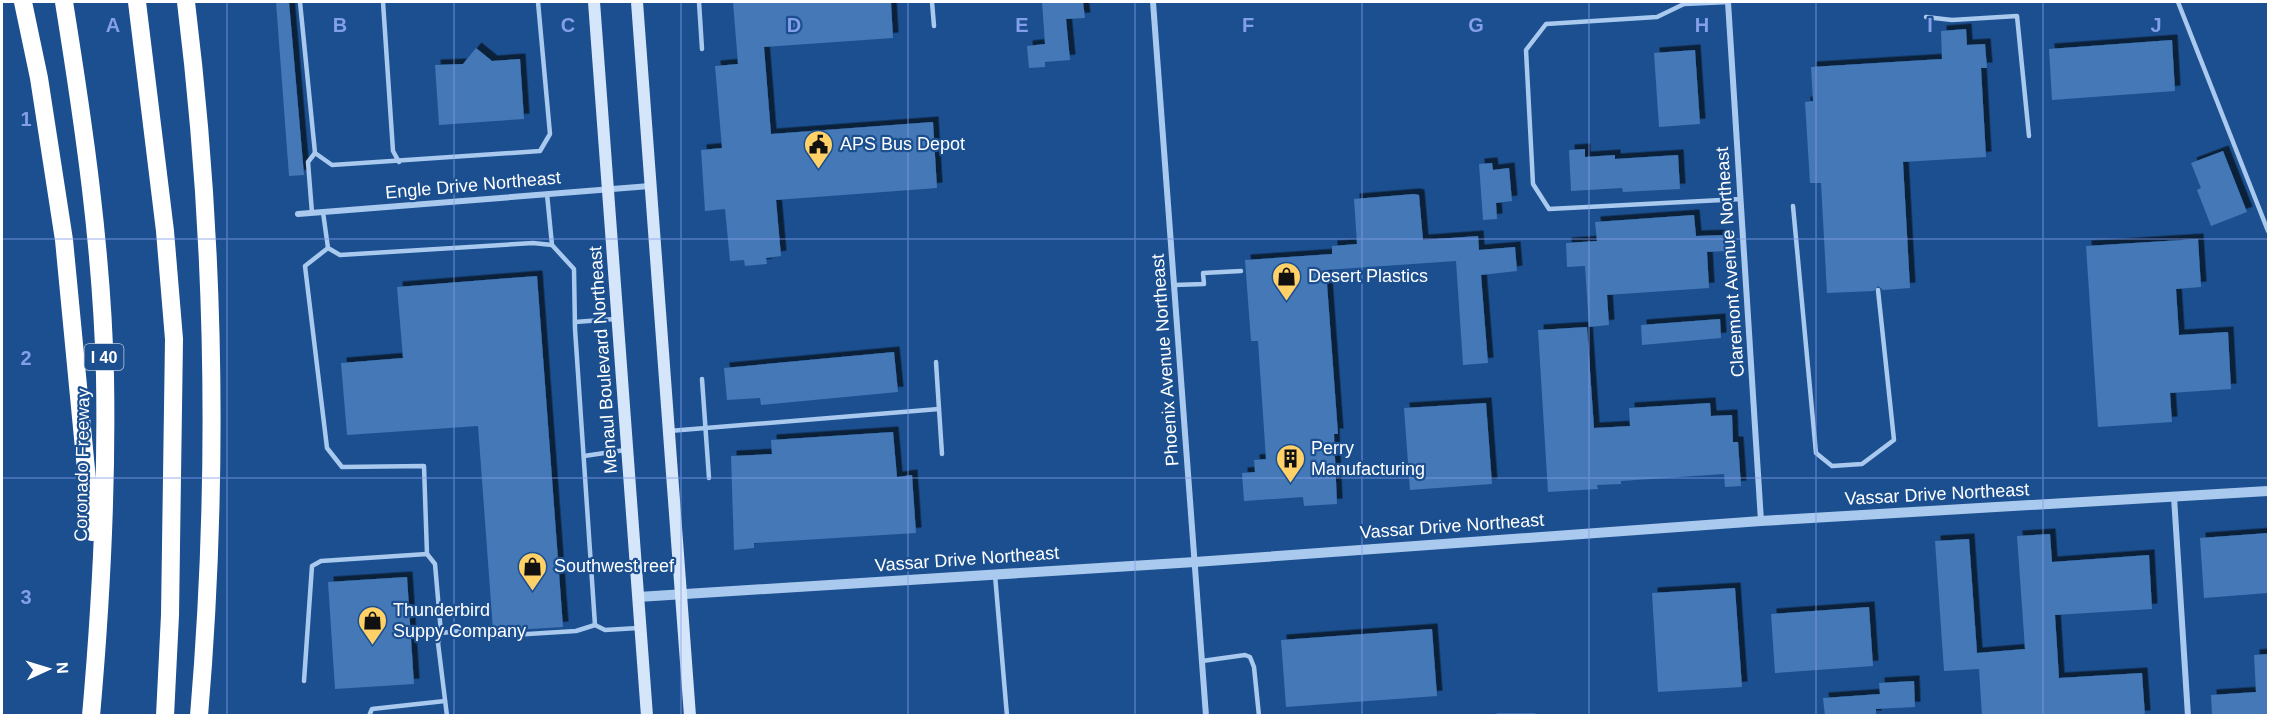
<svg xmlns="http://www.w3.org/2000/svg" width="2270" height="717" viewBox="0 0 2270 717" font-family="Arial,sans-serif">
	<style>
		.building { fill: #4478b7; filter: url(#shadow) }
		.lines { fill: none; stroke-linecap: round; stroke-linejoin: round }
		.service { stroke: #a9c9ee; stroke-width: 4.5 }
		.minor { stroke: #a9c9ee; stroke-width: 6 }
		.tertiary { stroke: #a9c9ee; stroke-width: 10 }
		.secondary { stroke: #d6e6fa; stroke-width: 12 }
		.motorway { stroke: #fff; stroke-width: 18 }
		.grid { fill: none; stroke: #839eea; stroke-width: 1.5; stroke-opacity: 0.55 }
		.labels { text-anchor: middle; stroke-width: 4.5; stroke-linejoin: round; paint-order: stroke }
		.shield { fill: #1b4f8f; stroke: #bbcadd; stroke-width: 1.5 }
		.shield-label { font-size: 16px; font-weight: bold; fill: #fff }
		.poi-label { font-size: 18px; fill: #fff; stroke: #1b4f8f; text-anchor: start }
		.street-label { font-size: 18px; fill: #fff; stroke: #1b4f8f }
		.grid-label { font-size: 20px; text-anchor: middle; font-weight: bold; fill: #839eea; stroke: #1b4f8f; stroke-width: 4.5; stroke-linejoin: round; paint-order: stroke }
	</style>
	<defs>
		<filter id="shadow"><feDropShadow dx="5.5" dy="-5.5" stdDeviation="0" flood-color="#0009"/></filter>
	</defs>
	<rect width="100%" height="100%" fill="#1b4f8f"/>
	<g class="building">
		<path d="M276,2h13l15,173 -15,1z"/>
		<path d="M733,2h158l2,36 -129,9 7,87 162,-12 4,66 -161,12 5,56 -15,2 1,6 -22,2 -1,-6 -14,1 -5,-52 -20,2 -4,-61 21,-2 -7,-82 23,-2z"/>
		<path d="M1042,2h41l2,16 -19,1 4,41 -25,2v5l-16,1 -2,-22 18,-2z"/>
		<path d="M1966,29l1,16 18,-1 2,24h-6l5,89 -83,5 7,126 -27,2 -5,-4 -4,5 -47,2 -6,-110h-11l-5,-81 8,-1 -2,-34 131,-8 -1,-28z"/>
		<path d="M2172,40l3,51 -123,9 -3,-51z"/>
		<path d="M476,48l16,13 28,-2 4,60 -85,6 -4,-60 28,-1z"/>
		<path d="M1695,50l5,74 -41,3 -5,-74z"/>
		<path d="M1585,149v8l30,-2v4l63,-4 2,34 -57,3 -1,-4 -51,3 -2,-41z"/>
		<path d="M2223,151l24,61 -36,14 -14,-36 4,-2 -10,-25z"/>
		<path d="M1492,163l1,7 16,-2 3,33 -16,2 1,16 -14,1 -4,-56z"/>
		<path d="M1414,194l5,1 4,45 55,-4 1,14 36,-3 2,24 -36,4 7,88 -25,2 -7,-104 -130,9 12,164h-4l3,70 -33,2 -1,-9 -59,4 -2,-28 13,-1 -1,-12 12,-1 -8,-118h-7l-6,-81 87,-6v-8l25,-2 -3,-45z"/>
		<path d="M1694,215l2,21 28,-1 1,16 -18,1 2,36 -102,7 2,30 -20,2 -4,-61 -18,1 -1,-24 31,-2 -2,-19z"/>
		<path d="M2198,239l3,48 -25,2 3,46 49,-3 3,57 -61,4 2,29 -74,5 -12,-181z"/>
		<path d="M537,276l26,351 -65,4 -5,-1 -15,-204 -131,9 -6,-72 62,-5 -6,-71z"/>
		<path d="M1720,319l1,19 -79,7 -1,-20z"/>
		<path d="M1587,327l7,101 36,-2 -1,-18 81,-5 1,13 21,-1 1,27h5l3,44 -16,1 -1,-13 -103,7v3l-24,1 1,4 -50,3 -10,-162z"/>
		<path d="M894,352l4,40 -137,13 -1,-7 -33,2 -3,-32z"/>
		<path d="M1486,403l6,81 -82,6 -6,-82z"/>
		<path d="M893,432l4,45 15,-2 4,58 -162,10v5l-20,2 -3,-94 41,-2 -1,-14z"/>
		<path d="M2268,533v60l-64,5 -4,-60z"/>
		<path d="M2050,534l2,28 97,-7 3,54 -97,6 4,63 83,-5 3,43h-163l-3,-47 -35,2 -9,-130 34,-2 8,114 48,-4 -8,-113z"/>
		<path d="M407,577l7,107 -79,5 -7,-107z"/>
		<path d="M1735,588l7,99 -84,5 -6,-99z"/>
		<path d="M1869,607l4,59 -98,7 -4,-59z"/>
		<path d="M1432,629l5,67 -151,11 -5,-67z"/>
		<path d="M2268,654v62h-56l-1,-21 45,-3 -2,-37z"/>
		<path d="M1914,681l1,26 -39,2v7h-51l-2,-18 57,-4 -1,-11z"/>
	</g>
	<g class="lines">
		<g class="service">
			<path d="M300,2l15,151 17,12 208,-14 10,-17 -12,-132"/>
			<path d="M383,2l10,149 6,11"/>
			<path d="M699,2l3,47"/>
			<path d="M932,2l2,24"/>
			<path d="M1728,2l-44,2 -27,13 -111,7 -20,26 7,134 16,25 192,-10"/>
			<path d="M2178,2l90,229"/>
			<path d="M1926,17l26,3 65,-4 12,120"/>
			<path d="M1793,206l23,247 16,13 30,-2 32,-24 -16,-150"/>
			<path d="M323,212l5,36 12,7 193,-12 19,2 -5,-51"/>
			<path d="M312,213l-4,-51 7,-9"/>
			<path d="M552,245l22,24 1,60 20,296"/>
			<path d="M328,248l-23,18 22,182 15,19 82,-1 3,88"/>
			<path d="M1174,285l30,-1 -1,-11 38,-2"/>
			<path d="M575,322l40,-3"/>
			<path d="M936,362l3,47"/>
			<path d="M702,379l7,99"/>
			<path d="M669,431l270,-22 3,45"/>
			<path d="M584,456l41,-6"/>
			<path d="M995,575l12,141"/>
			<path d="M1202,661l43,-6 5,2 4,10 5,49"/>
			<path d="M304,681l8,-115 9,-5 106,-7 8,10 6,69"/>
			<path d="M369,716l3,-7 73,-8"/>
			<path d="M447,716l-9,-73 3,-10 38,-4 18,7 79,-5 19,-6 10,5 33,-2"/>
			<path d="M1497,716h38"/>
		</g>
		<g class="minor">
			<path d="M1153,2l53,714"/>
			<path d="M1728,2l33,519"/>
			<path d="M298,214l352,-28"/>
			<path d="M2174,497l14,219"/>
		</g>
		<path class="tertiary" d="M638,597l557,-35 566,-41 507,-30"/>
		<g class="secondary">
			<path d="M594,2l53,714"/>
			<path d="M637,2l53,714"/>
		</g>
		<g class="motorway">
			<path d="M23,2l16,76 25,162 28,292"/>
			<path d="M64,2c20,124 38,248 41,374 2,113 -4,227 -14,340"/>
			<path d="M137,2l28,229 9,108 -4,276 -5,101"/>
			<path d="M186,2c29,235 33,477 13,714"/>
		</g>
	</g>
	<path class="grid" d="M227,2v714M454,2v714M681,2v714M908,2v714M1135,2v714M1362,2v714M1589,2v714M1816,2v714M2043,2v714M2,239h2266M2,478h2266"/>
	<defs>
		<symbol id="civic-pin" viewBox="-11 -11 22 30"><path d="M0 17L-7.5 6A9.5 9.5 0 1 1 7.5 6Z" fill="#ffd166" stroke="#1b4f8f"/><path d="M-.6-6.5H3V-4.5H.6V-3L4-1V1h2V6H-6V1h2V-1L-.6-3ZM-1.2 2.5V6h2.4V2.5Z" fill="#111"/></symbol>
		<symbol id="shop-pin" viewBox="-11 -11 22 30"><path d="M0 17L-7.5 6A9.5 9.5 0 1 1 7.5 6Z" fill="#ffd166" stroke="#1b4f8f"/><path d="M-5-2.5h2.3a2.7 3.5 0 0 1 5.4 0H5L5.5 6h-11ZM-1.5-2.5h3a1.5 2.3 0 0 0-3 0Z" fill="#111"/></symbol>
		<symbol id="building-pin" viewBox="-11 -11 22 30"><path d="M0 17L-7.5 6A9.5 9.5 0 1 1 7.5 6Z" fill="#ffd166" stroke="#1b4f8f"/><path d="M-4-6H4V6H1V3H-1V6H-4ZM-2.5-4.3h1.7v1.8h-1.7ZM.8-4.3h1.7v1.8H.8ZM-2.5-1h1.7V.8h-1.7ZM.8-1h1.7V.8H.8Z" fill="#111"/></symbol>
	</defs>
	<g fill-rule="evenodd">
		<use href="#civic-pin" x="802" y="128" width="33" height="45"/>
		<use href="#shop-pin" x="1270" y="260" width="33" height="45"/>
		<use href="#building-pin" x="1274" y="442" width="33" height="45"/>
		<use href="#shop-pin" x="516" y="550" width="33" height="45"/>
		<use href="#shop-pin" x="356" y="604" width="33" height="45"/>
	</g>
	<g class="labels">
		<rect class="shield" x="84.5" y="344" width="39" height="26" rx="4.5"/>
		<g class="shield-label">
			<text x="104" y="363">I 40</text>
		</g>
		<g class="poi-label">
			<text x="840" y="150">APS Bus Depot</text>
			<text x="1308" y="282">Desert Plastics</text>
			<text x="1311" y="454">Perry<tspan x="1311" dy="21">Manufacturing</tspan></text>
			<text x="554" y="572">Southwest reef</text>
			<text x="393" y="616">Thunderbird<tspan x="393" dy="21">Suppy Company</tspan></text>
		</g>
		<g class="street-label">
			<text transform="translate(473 185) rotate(-5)" y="6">Engle Drive Northeast</text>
			<text transform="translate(1730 262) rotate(-94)" y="6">Claremont Avenue Northeast</text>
			<text transform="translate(603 360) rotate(-94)" y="6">Menaul Boulevard Northeast</text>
			<text transform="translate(1165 360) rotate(-94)" y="6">Phoenix Avenue Northeast</text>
			<text transform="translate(82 465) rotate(-89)" y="6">Coronado Freeway</text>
			<text transform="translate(1937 494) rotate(-3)" y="6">Vassar Drive Northeast</text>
			<text transform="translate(1452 526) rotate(-4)" y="6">Vassar Drive Northeast</text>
			<text transform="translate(967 559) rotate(-4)" y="6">Vassar Drive Northeast</text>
		</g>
	</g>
	<g class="grid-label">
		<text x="113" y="32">A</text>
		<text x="340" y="32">B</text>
		<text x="568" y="32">C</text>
		<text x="794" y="32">D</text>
		<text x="1022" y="32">E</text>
		<text x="1248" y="32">F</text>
		<text x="1476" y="32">G</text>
		<text x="1702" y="32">H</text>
		<text x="1930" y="32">I</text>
		<text x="2156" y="32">J</text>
		<text x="26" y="126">1</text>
		<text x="26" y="365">2</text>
		<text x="26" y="604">3</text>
	</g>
	<rect width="2270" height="717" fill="none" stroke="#ffffff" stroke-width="6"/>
	<g transform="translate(48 669) rotate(86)" stroke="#1b4f8f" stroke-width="4.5" paint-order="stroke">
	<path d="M0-4.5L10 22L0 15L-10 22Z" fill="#ffffff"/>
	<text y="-9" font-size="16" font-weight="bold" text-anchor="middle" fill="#ffffff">N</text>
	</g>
</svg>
